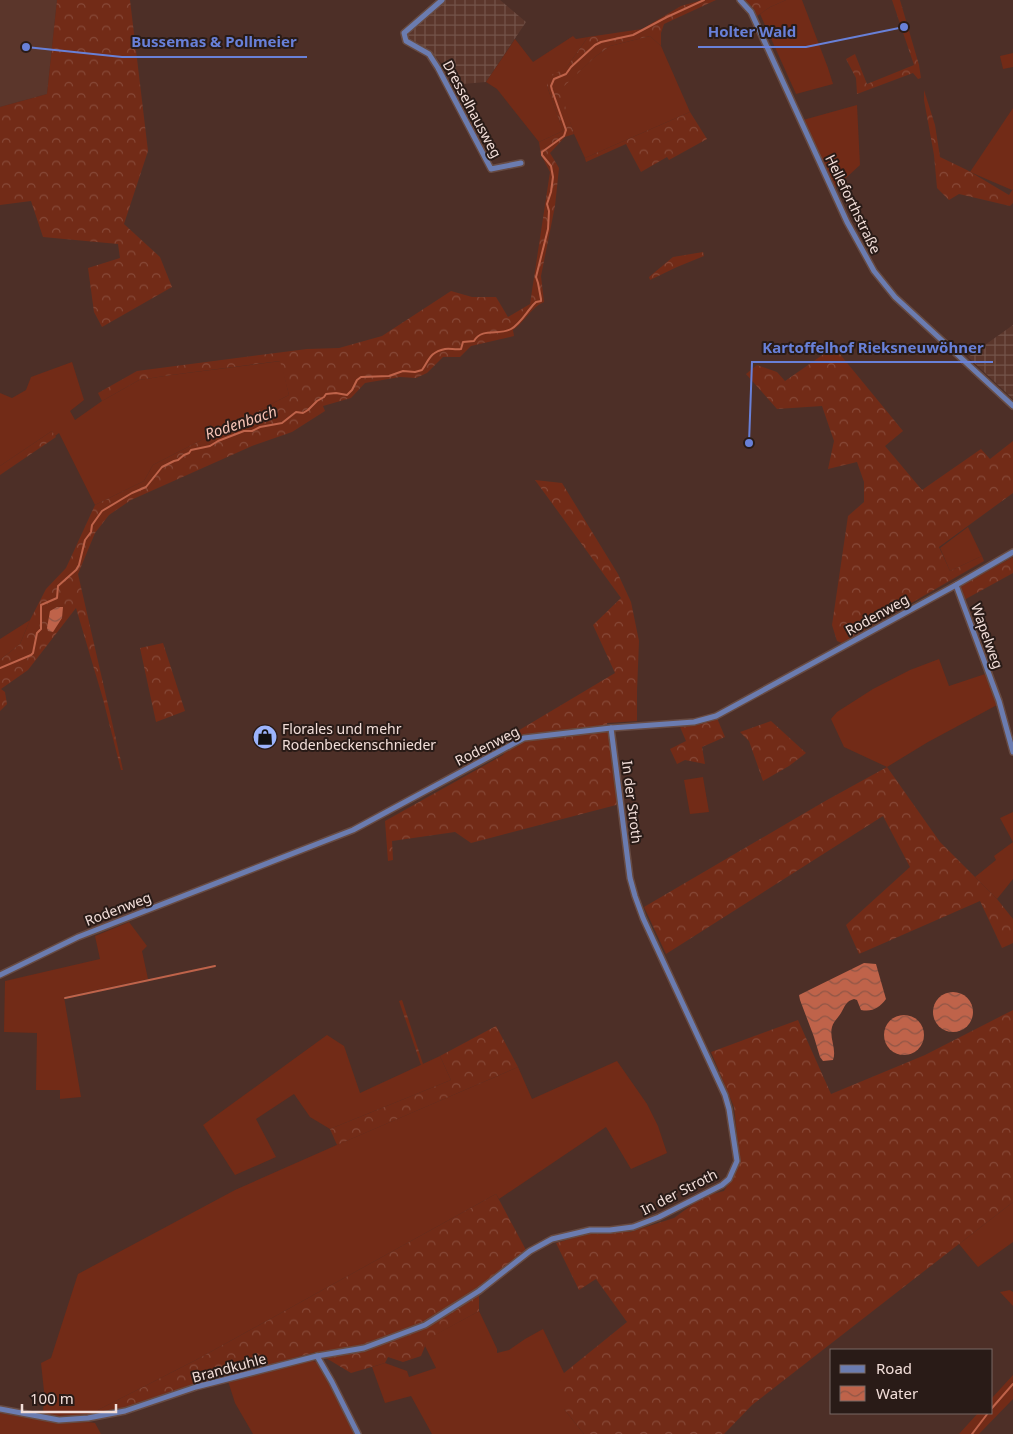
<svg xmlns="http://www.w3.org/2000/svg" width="1013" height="1434" viewBox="0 0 1013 1434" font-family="'Noto Sans',sans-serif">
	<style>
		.built { fill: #5b362b }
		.industrial { fill: url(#industrial-grid) }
		.grass { fill: #722b17 }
		.forest { fill: url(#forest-crowns) }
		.water { fill: url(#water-waves) }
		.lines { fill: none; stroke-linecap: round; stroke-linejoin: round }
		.stream { stroke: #bf634a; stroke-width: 2 }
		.minor-casing { stroke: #674b43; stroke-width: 8 }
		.minor { stroke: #6b7cb0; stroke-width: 5 }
		.labels { text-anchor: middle; stroke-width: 4; stroke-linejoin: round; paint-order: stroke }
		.street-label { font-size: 14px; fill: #f2ded9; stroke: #291b17 }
		.poi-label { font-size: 14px; fill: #f2ded9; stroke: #291b17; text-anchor: start }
		.water-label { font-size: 15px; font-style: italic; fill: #f6c3b5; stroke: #291b17 }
		.leader { fill: none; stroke: #6880d8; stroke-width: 2 }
		.callout-dot { fill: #6880d8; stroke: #291b17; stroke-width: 2 }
		.callout-label { font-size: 15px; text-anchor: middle; font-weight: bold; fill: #6880d8; stroke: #291b17; stroke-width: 4; stroke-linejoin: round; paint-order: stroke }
	</style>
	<defs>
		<pattern id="industrial-grid" width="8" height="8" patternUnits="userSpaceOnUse" patternTransform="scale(1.25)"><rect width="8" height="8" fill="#5b362b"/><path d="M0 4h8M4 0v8" fill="none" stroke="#735349"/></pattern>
		<pattern id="forest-crowns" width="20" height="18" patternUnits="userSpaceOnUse" patternTransform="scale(1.25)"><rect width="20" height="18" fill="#722b17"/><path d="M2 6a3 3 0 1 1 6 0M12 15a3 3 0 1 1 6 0" fill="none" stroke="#874938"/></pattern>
		<pattern id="water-waves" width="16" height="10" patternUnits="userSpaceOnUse" patternTransform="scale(1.25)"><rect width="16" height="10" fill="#bf634a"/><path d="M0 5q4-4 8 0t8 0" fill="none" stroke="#905646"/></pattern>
	</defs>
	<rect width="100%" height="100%" fill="#4d2f27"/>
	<path class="built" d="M0,0h57l-10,94 -47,13z"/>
	<g class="industrial">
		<path d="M444,0h56l26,22 -40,60 -24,2 -33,-34 -23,-14 2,-4z"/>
		<path d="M1013,325v74l-45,-42z"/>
	</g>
	<g class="grass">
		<path d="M786,0h16l26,68 5,16 -37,10 -36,-80 10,-7z"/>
		<path d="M573,36l3,3 12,-2 -19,27 -22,22 16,45 -24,11 -42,-53 -11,-7 29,-43 18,23z"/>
		<path d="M650,36l11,10 29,66 -105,46 -11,-24 -15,-44 37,-34 14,-10z"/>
		<path d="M1013,53v14l-10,2 -3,-13z"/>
		<path d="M857,105l3,60 -25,23 -32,-68z"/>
		<path d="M1013,108v81l-1,1 -42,-18z"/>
		<path d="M281,361l8,34 -136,70 -9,16 -49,24 -36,-72 -4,3 -3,-5 -52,35v-73l12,5 14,-8 5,-13 41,-15 12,38 -14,11 5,9 27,-19 37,-21 32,-5z"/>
		<path d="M968,527l14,29 -32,15 -10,-23z"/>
		<path d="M30,620l-10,24 -20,16v-21z"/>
		<path d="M939,659l10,27 36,-12 12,31 -69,37 -41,25 -43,-20 -13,-28 6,-7 36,-23 37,-19z"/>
		<path d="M703,777l6,35 -19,2 -6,-34z"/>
		<path d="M1013,812v67l-16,20 -22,-22 21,-17 -2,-4 19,-14 -13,-24z"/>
		<path d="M129,922l18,24 -5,5 6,28 -84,18 17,100 -21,2v-9h-24l1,-57 -33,-1 1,-51 95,-22 -5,-23z"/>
		<path d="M327,1035l17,11 16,47 80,-37 11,24 -121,49 -20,-12 -16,-23 -38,25 20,38 -41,18 -32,-50z"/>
		<path d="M617,1061l30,43 11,22 9,27 -36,16 -25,-42 -107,72 -3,-5 -300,166 -98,50v4l-40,2 -15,-1 1,-24 -3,-28 10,-5 27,-84 157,-84 104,-46 179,-77 14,32z"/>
		<path d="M1013,1202v40l-35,25 -19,-23z"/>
		<path d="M1010,1290l3,2v14l-13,-14z"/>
		<path d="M479,1311l18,38v4l12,-3 16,-11 18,-10 21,44v36l20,25h-152l-21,-38 -26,7 -13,-36 13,-4 22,8 2,6 27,-9 -11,-22 2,-7z"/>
		<path d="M310,1360l6,2 6,5 25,52 10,15h-104l-18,-31 -7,-22z"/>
		<path d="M1013,1375v24l-34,35h-20l19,-21h14v-15z"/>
		<path d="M0,1413l58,10 30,-1 7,1 6,11h-101z"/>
	</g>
	<g class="forest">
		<path d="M57,0h73l18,151 -24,73 36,33 12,30 -70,40 -8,-15 -6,-44 32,-10 -2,-14 -75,-7 -12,-36 -31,4v-98l47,-13z"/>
		<path d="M702,0h14l-52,24 -3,9v13l-11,-10 -40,10 -14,10 -36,34 14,44 -9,3 -15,16 9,15 -4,38 -14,70 3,26c-14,6 -19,20 -31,28l1,6 -43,10 -11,11h-17l-16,16 -11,5 -16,-1 -35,6 -14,15 -28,8 2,5 -33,21 -40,14 -121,54 -22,15 -14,18 -17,41 45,196h-2l-18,-71 -27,-91 -48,62 -27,19 4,3 2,12 -7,7v-51l20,-16 10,-24 16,-31 20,-21 29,-63 49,-24 9,-16 136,-70 -9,-34 -109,14 -32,5 -37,21 -4,-8 39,-22 170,-22 32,-1 43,-12 69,-45 21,6h24l12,20 22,-13 20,-132 -9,-17 -2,-13 24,-11 -16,-45 2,-10 13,-6 7,-6 19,-27 54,-8 39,-23z"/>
		<path d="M745,0h41l-16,7 -13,9 -3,-7z"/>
		<path d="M892,0h8l19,65 2,13 -3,1 -5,-6 -56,21 -1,-16 -10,-19 9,-5 12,30 47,-19z"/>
		<path d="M924,90l11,35 5,32 27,13 42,25 4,-6v14l-3,3 -51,-12 -10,6 -12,-12 -3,-33 -10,-55z"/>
		<path d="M690,112l17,27 -38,21 -2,-3 -26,15 -15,-28 -40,18 -1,-4z"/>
		<path d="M703,252l1,4 -27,11 -27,13 -1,-3 24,-20z"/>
		<path d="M834,347l69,84 -18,15 37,44 59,-41 9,10 23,-18v52l-74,54 11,24 32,-15 2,5 -142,82 -5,-2 -5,-16 16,-109 16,-14v-20l-7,-20 -29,7 6,-28 -12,-35 -45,3 -31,-35 11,-9 20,7 8,9z"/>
		<path d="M52,431l4,6 -56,38v-9z"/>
		<path d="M535,480l27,3 56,91 13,28 8,39 -2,50v30l-30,2 13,81 -149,39 -16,-11 -63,9 1,19 -5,1 -3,-40 118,-66 13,-23 99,-59 -22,-48 28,-27z"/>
		<path d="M1013,557v16l-49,27 -5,-13z"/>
		<path d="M163,643l22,68 -29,11 -16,-74z"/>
		<path d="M717,718l8,19 -23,10 3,17 -20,-4 -8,4 -7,-15 16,-8 -6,-14 17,-2z"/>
		<path d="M771,721l35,32 -17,13 -26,15 -14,-40 -9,-9z"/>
		<path d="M887,767l53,75 57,57 16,20v24l-11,5 -22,-47 -121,53 -13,-29 64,-58 -27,-51 -217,138 -22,-47 183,-107z"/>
		<path d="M402,1000l21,64 -2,1 -22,-64z"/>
		<path d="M1013,1010v192l-261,203 -28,29h-140l-20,-25v-36l63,-51 -31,-43 -17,11 -23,-47 37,-11h37l44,-14 30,-22 20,-5 16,-28 -6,-56 -23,-55 87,-32 33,74 94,-39z"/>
		<path d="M496,1026l22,41 -181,78 -7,-16 121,-49 -11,-24z"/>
		<path d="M496,1194l30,56 -47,39v22l-51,28 -7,17 -18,6 -15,-5 -3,6 -34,10 -35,-21 -127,34 -64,23 -27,5v-4l98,-50z"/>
	</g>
	<g class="water">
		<path d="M57,607h6l-1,11 -9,14 -5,-1 -1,-3 3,-17z"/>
		<path d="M864,963l12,1 10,35c-7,9 -13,13 -25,11l-4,-10 -3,-1c-8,2 -9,7 -13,14 -3,5 -8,9 -9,14 -3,11 5,22 1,33l-10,1 -3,-4 -6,-20 -14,-37 -1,-5z"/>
		<circle cx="953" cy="1012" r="20"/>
		<circle cx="904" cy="1035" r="20"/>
	</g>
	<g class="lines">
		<g class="stream">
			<path d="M0,668l31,-13 2,-2 4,-20 4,-4v-24l16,-7 1,-12 18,-16 3,-5 6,-25 6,-8 1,-7 10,-14 30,-18 14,-6 16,-20 12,-6 4,-1 6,-5 5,-2 2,-3 19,-4 8,-5 26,-10h8l8,-4 22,-4 14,-11 7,1 5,-3 9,-9 7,-4 2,-3 10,-1 11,2 5,-5 5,-10 4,-3 28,-1 14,-5 12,1 7,-2c7,-10 8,-18 23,-21 5,-1 10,1 16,0l2,-7 11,-1c8,-14 25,-5 37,-12 9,-5 15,-16 22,-24l3,-3 5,-1v-2l-3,-16 -2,-6 12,-48 1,-18 -2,-7 4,-12 2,-15 -2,-11 -9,-11v-3l22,-16 2,-6 -14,-40 -1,-4 3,-7 12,-5 5,-7 24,-22 6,-3 32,-7 34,-18 37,-17"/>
			<path d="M65,998l150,-32"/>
			<path d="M992,1408l21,-24"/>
			<path d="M972,1434l16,-21"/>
		</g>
		<defs>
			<g id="minor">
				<path d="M442,0l-38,33 2,8 23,13 9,14 53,101 30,-6"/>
				<path d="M740,0l11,12 96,210 27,49 21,26 118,109"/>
				<path d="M956,585l43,116 14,51"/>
				<path d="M0,975l78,-38 275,-107 171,-92 87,-10 83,-6 22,-6 240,-131 57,-33"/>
				<path d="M317,1356l15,26 26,52"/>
				<path d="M0,1409l59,11 29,-2 37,-7 71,-24 121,-31 47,-8 61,-23 54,-34 51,-40 22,-12 38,-9h20l23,-3 26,-10 63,-32 7,-6 8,-18 -8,-52 -4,-14 -82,-177 -8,-22 -5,-18 -19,-150"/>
			</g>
		</defs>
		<use href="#minor" class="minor-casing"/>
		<use href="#minor" class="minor"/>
	</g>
	<defs>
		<symbol id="shop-disc" viewBox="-11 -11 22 22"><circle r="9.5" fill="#9cb4fd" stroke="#291b17"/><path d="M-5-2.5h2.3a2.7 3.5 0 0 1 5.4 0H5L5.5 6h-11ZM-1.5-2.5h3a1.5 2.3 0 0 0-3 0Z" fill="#111"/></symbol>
	</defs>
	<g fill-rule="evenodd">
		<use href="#shop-disc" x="251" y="723" width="28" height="28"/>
	</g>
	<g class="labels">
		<g class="street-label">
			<text transform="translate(472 109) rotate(62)" y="5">Dresselhausweg</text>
			<text transform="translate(853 204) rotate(64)" y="5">Helleforthstraße</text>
			<text transform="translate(877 615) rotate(-29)" y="5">Rodenweg</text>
			<text transform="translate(987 636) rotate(70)" y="5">Wapelweg</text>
			<text transform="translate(487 746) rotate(-27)" y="5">Rodenweg</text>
			<text transform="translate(632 802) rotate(83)" y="5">In der Stroth</text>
			<text transform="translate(118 909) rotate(-21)" y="5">Rodenweg</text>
			<text transform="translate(679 1192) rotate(-27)" y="5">In der Stroth</text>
			<text transform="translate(229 1368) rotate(-15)" y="5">Brandkuhle</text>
		</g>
		<g class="poi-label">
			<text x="282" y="734">Florales und mehr<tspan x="282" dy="16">Rodenbeckenschnieder</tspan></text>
		</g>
		<g class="water-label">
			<text transform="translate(241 423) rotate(-19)" y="5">Rodenbach</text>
		</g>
	</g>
	<path class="leader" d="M904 27L806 47H698M26 47L122 57H307M749 443L752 362H993"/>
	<g class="callout-dot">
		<circle cx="904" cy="27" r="5"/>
		<circle cx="26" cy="47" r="5"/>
		<circle cx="749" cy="443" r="5"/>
	</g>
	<g class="callout-label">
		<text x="752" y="37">Holter Wald</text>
		<text x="214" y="47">Bussemas &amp; Pollmeier</text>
		<text x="873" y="353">Kartoffelhof Rieksneuwöhner</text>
	</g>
	<rect x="830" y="1349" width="162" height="65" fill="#291b17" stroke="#796965"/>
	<rect x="840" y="1365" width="25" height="8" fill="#6b7cb0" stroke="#796965"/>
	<text x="876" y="1374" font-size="15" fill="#f2ded9">Road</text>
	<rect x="840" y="1386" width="25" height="15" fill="url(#water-waves)" stroke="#796965"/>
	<text x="876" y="1399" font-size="15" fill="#f2ded9">Water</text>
	<path d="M22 1404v8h94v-8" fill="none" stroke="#f2ded9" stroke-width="2.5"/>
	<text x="30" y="1404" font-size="15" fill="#f2ded9" stroke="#291b17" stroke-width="4" paint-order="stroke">100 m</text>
</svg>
